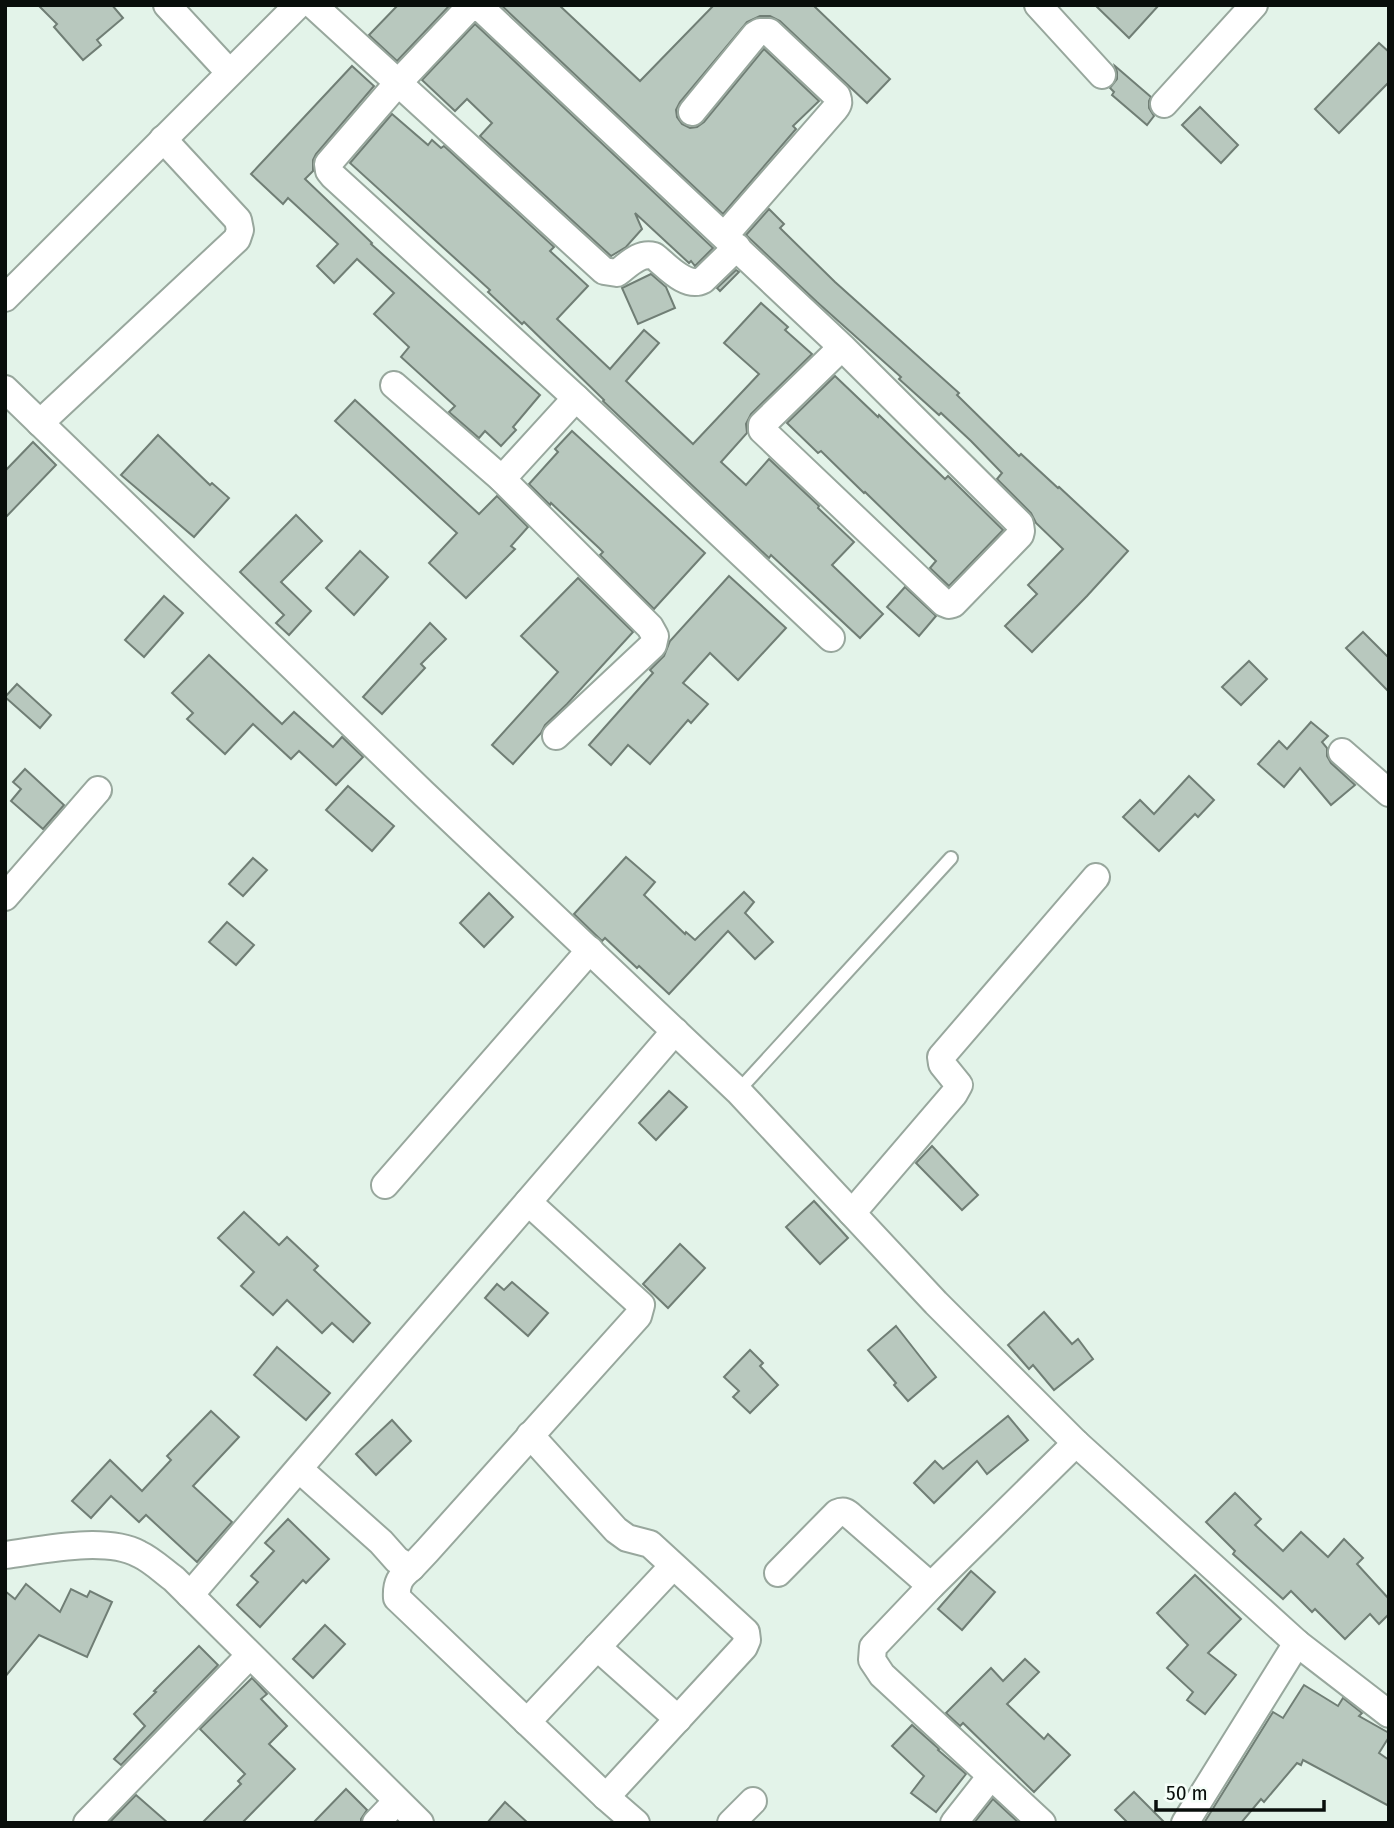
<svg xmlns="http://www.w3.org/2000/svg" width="1394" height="1828" viewBox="0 0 1394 1828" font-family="'Fira Sans Condensed',sans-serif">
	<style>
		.building { fill: #b8c8be; stroke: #707e75; stroke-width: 2 }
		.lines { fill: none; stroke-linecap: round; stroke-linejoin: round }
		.lane-casing { stroke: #98a79d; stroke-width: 16 }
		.street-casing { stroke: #98a79d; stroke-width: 30 }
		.lane { stroke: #fff; stroke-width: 12 }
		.street { stroke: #fff; stroke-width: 26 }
	</style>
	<rect width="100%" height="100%" fill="#e3f3e9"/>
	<g class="building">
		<path d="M38,5h74l11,13 -26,22 4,5 -18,15 -29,-33 3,-3z"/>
		<path d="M398,5h52l-53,56 -28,-26z"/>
		<path d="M501,5h58l81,76 74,-76h99l77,74 -23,24 -87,-82 -10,-5h-10l-13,6 -67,80 -4,8 1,7 5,7 8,4 7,-1 7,-5 60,-73 55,52 -26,25 3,3 -73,85z"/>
		<path d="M1095,5h64l-30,33z"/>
		<path d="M475,24l238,224 -18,18 -4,-5 -2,2 -54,-50 7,16 -16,18 -15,9 -131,-120 12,-13 -25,-24 -12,12 -33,-31z"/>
		<path d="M1379,43l10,9v30l-50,51 -24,-24z"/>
		<path d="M352,66l22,20 -58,68 -3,6v11l-8,8 67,64 -1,1 169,151 -27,32 3,3 -15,16 -16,-15 -6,7 -30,-26 6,-6 -54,-49 8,-10 -35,-33 20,-21 -37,-34 -23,24 -17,-17 21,-22 -50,-46 -5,6 -32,-30z"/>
		<path d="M1115,66l36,31 -2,4v7l5,8 -7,9 -35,-30 2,-3 -4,-4 7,-9v-7z"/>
		<path d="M1200,107l38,38 -17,18 -39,-38z"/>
		<path d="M392,114l36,31 4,-5 9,8 3,-2 110,101 -4,4 38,35 -31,33 53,50 34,-39 15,13 -33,38 67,63 66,-70 -35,-31 37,-40 27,24 -3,3 27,24 -61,60 -5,10 1,9 -26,29 25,23 23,-26 50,47 -1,2 36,34 -22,23 51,49 -23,24 -89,-83 -2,3 -166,-157 1,-1 -80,-78 -2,2 -34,-32 2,-2 -140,-127z"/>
		<path d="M769,209l15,15 -4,4 55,54 124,111 -2,2 62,61 2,-2 37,34 1,-1 69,64 -41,45 -55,56 -27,-26 32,-32 -9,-9 35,-36 -27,-26 -5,-10 -34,-34 5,-6 -31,-32 -30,-28 -2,2 -40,-36 2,-2 -84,-75 -71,-67z"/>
		<path d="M736,270l3,2 -19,19 -3,-3z"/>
		<path d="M651,274l15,13 9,21 -37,16 -16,-36z"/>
		<path d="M835,376l43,41 1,-2 66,64 3,-3 55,54 -54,56 -19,-18 6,-7 -71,-69 -1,1 -43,-42 -3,2 -31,-30z"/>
		<path d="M355,400l124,114 18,-18 31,31 -17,19 4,3 -49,49 -37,-35 28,-30 -122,-112z"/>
		<path d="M572,431l133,122 -51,56 -54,-54 3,-3 -4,-4 -48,-45 -1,2 -21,-21 29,-32 -3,-3z"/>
		<path d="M158,435l52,50 2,-2 17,15 -35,39 -73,-62z"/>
		<path d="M33,442l23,23 -51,53v-47z"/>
		<path d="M296,515l26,26 -41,41 30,29 -22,24 -13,-12 8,-8 -44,-43z"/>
		<path d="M360,551l28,26 -34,38 -28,-27z"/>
		<path d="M729,576l57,52 -48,52 -28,-27 -27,30 25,21 -17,19 -3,-3 -38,44 -22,-19 -17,20 -22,-20 64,-72 -3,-3 14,-14 6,-15z"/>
		<path d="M578,578l55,54 -66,72 -22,21 -4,8 -28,31 -21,-19 66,-73 -37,-36z"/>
		<path d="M905,587l31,29 -17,20 -32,-29z"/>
		<path d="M164,596l19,17 -39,44 -19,-17z"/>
		<path d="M430,623l16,16 -25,25 4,4 -43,46 -19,-17z"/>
		<path d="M1363,632l26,26v34l-43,-44z"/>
		<path d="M209,655l73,69 12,-12 39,35 9,-10 21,20 -27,28 -37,-34 -8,8 -38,-35 -28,30 -38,-35 6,-6 -21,-20z"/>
		<path d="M1249,661l18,18 -26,26 -19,-18z"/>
		<path d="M17,684l34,31 -11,13 -35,-31z"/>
		<path d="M1311,722l17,14 -6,6 5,6v8l4,7 24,22 -24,20 -31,-37 -16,19 -26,-23 21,-23 8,8z"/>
		<path d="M25,769l39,36 -21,24 -32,-28 10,-12 -8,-7z"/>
		<path d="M1189,776l25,24 -16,17 -3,-3 -36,37 -36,-34 17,-17 14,14z"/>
		<path d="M348,786l46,40 -22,25 -46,-41z"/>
		<path d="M626,857l29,25 -11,13 41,39 1,-2 9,8 49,-48 10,10 -9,11 28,29 -18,17 -27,-28 -59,63 -30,-28 -2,2 -32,-30 -3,3 -28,-27z"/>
		<path d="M253,858l14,12 -24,26 -14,-12z"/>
		<path d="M489,893l24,24 -29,30 -24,-24z"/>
		<path d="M227,922l27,23 -18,20 -27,-23z"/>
		<path d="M669,1091l18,16 -31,33 -17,-17z"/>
		<path d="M932,1146l46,49 -16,15 -46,-47z"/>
		<path d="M814,1201l34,37 -28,26 -34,-37z"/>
		<path d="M244,1212l35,33 8,-8 31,29 -4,4 56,53 -17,19 -21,-19 -10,10 -35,-33 -14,15 -32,-29 13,-14 -36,-34z"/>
		<path d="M680,1244l25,24 -37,40 -25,-24z"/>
		<path d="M512,1282l36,31 -20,23 -43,-38 12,-14 7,6z"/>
		<path d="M1044,1312l28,32 6,-5 15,20 -39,31 -21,-25 -4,4 -21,-24z"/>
		<path d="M896,1326l40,51 -28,24 -14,-16 2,-2 -28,-33z"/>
		<path d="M277,1347l53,46 -24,27 -52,-45z"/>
		<path d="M750,1350l13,13 -3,3 18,19 -28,28 -17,-16 6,-6 -15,-14z"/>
		<path d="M211,1411l28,26 -46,49 39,36 -35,40 -51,-47 -7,7 -28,-26 -20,22 -19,-17 38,-41 32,31 29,-31 -4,-4z"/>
		<path d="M1008,1416l20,24 -41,34 -10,-13 -43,42 -20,-20 21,-22 8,8z"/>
		<path d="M392,1420l19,21 -35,34 -20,-21z"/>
		<path d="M1235,1493l26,26 -6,6 28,26 18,-19 27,25 16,-18 19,19 -6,6 32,35v15l-10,10 -9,-10 -25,25 -30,-30 -3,3 -21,-21 -8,8 -50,-45 2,-3 -29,-29z"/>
		<path d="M288,1519l41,40 -23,24 -3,-3 -43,47 -23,-22 21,-23 -7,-6 23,-25 -9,-8z"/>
		<path d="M971,1571l24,21 -33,38 -24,-21z"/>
		<path d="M1195,1575l46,44 -33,34 28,22 -31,39 -18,-14 6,-8 -26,-24 21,-23 -31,-32z"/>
		<path d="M26,1584l34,28 11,-23 16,8 3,-6 22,11 -25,55 -48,-22 -34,42v-86l10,8z"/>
		<path d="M325,1625l20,19 -32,34 -20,-19z"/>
		<path d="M199,1646l19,19 -97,100 -7,-6 31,-33 -11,-12 22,-22 -2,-1z"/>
		<path d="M1025,1659l14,13 -32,32 37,35 4,-5 22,21 -36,37 -71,-69 -3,3 -14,-13 45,-45 12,13z"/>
		<path d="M252,1678l15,16 -6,5 26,27 -18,18 26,25 -53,54h-40l39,-39 -3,-3 7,-7 -45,-45z"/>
		<path d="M1304,1685l34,21 5,-8 19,15 -3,3 30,17v4l-10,16 10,7v46l-86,-46 -2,5 -4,-2 -33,39 -3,-3 -20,24h-37l69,-111 10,6z"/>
		<path d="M912,1725l27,24 -1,1 28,24 -30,38 -25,-19 13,-17 -32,-30z"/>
		<path d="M346,1789l21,21 -6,9v4h-48z"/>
		<path d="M1134,1792l31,31h-37l-13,-13z"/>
		<path d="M136,1795l32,28h-59z"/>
		<path d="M993,1799l26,24h-45z"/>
		<path d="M505,1802l23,21h-41z"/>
	</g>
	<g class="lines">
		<defs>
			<path id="lane" d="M738,1091l213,-233"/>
			<g id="street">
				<path d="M167,5l62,67"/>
				<path d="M313,5l291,266 13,2c11,-8 22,-21 37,-17 13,10 32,33 49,24l34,-33"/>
				<path d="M1038,5l64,70"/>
				<path d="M1164,104l90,-99"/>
				<path d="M692,112l63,-77 5,-3h9l68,64c2,6 2,8 -2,13l-110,126"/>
				<path d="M5,298l293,-293"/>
				<path d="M394,385l108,94 148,148 5,9 -2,9 -97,91"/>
				<path d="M5,389l418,404 315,298 198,212 140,140 221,200 92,71"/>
				<path d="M40,423l197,-184 3,-9 -2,-10 -75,-81"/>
				<path d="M502,479l74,-81"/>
				<path d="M831,638l-255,-240 -243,-222 -4,-5 -1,-7 69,-80 70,-74 9,-3 7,3 359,337 178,177 1,7 -1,4 -67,69 -4,1 -5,-2 -182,-173v-5l80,-78"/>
				<path d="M1342,752l47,41"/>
				<path d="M5,897l93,-107"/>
				<path d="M385,1185l205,-235"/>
				<path d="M852,1213l102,-119 5,-9 -17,-21 -1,-7 155,-180"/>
				<path d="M530,1435l86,95 11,8 23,6 96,88 1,8 -3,7 -138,150"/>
				<path d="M299,1469l82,73 16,18 14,8 16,-17 211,-235 3,-11 -113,-103"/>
				<path d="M5,1555c38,-5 100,-19 134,-1 13,6 24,17 35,25l246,244"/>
				<path d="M411,1568c-11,9 -15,15 -14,30l209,199 30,26"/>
				<path d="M778,1573l59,-60c7,-3 10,-1 15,4l79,69"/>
				<path d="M190,1595l485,-564"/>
				<path d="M597,1647l81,72"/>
				<path d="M527,1722l146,-156"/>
				<path d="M87,1823l163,-168"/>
				<path d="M376,1823l21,-22"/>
				<path d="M731,1823l22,-22"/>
				<path d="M954,1823l37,-47"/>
				<path d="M1042,1823l-160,-148 -10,-15 1,-13 58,-61 145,-143"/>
				<path d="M1185,1823l112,-180"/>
			</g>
		</defs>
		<use href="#lane" class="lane-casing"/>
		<use href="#street" class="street-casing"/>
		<use href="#lane" class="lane"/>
		<use href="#street" class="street"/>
	</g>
	<rect width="1394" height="1828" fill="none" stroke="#090e0b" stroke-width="14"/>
	<path d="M1156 1800v10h168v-10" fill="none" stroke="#090e0b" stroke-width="3.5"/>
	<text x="1166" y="1800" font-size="21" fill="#090e0b" stroke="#f5fef8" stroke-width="5" paint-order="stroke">50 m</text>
</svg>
